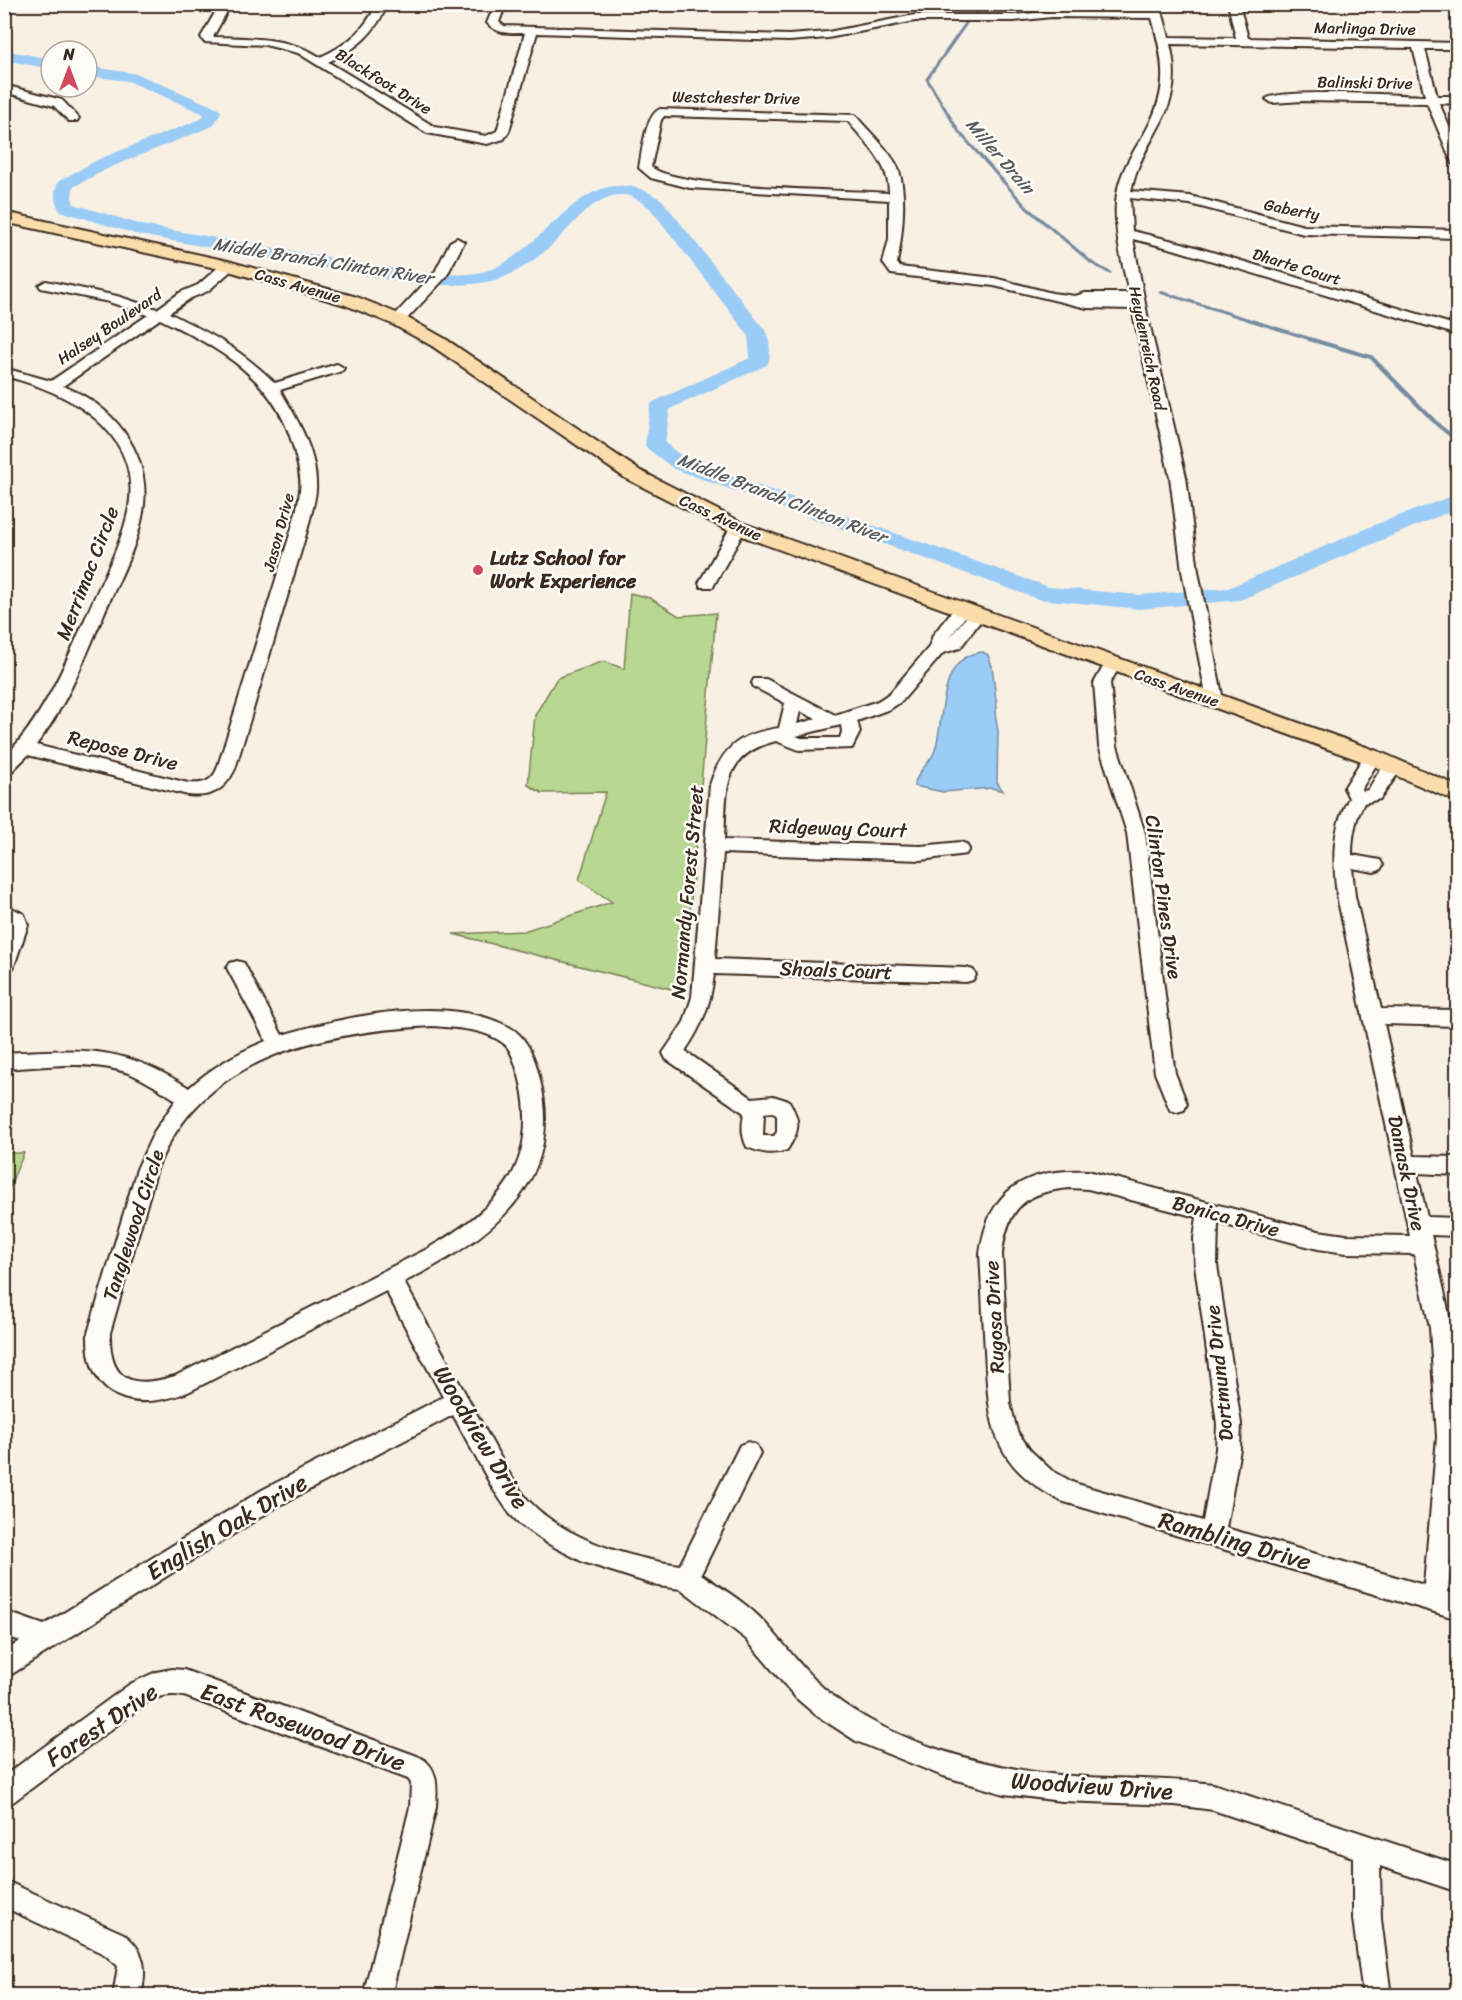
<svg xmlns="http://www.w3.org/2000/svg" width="1462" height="2000" viewBox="0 0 1462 2000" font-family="Sriracha,sans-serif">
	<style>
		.green { fill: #b8d790; stroke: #7a8057; stroke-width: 1.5 }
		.water { fill: #9accf7; stroke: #748ba0; stroke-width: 1.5 }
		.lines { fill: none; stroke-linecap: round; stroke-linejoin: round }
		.stream-far1 { stroke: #748ba0; stroke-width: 3 }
		.stream { stroke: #748ba0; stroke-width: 4 }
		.river { fill: #9accf7; fill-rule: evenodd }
		.minor-casing { stroke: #3b2a1e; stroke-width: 4 }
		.major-casing { stroke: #3b2a1e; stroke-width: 4 }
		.minor { fill: #fdfcf7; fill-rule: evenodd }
		.major { fill: #faddab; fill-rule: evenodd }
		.poi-dot { fill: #d1495b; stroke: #fdfcf7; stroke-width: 2 }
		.labels { text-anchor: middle; stroke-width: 5; stroke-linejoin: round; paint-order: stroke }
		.far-street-label { font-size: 16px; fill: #3b2a1e; stroke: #fdfcf7 }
		.far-water-label { font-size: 18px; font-style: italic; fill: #585b5f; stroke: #fdfcf7 }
		.poi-label { font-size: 20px; font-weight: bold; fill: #3b2a1e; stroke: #fdfcf7; text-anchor: start }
		.street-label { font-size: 20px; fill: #3b2a1e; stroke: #fdfcf7 }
		.near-street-label { font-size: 24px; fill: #3b2a1e; stroke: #fdfcf7 }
	</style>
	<rect width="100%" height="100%" fill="#f8f0e3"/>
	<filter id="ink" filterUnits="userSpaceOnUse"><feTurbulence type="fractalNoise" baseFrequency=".0167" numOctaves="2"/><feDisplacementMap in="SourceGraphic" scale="12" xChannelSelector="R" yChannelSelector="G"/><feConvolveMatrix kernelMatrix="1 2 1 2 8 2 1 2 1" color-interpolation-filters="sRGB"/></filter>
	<g filter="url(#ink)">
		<g class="green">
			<path d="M630,593l20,5 29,18 37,-3 -33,379 -230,-58 71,-3 88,-29 -33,-22 27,-88 -64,1 -14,-8 7,-70 22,-37 47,-17 20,8z"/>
			<path d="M5,1153h19l-19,44 -1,-44z"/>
		</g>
		<path class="water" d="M983,652l5,3 4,11 5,42 -2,4 3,19 -1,51 6,9 -11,-3 -49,4 -29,-6c3,-16 17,-22 21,-36 10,-30 2,-95 48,-98z"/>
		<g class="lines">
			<g class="stream-far1">
				<path d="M983,4l-16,18 -40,57 32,53 68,76 65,55 18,10"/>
				<path d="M1160,292l154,48"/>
			</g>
			<path class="stream" d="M1309,339l62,18 68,69 19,15"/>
			<g class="river">
				<path d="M4,50l47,9v10l-47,-9z"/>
				<path d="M87,66l51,8 81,35 2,3 -8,14 -102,41 -38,20 -1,10 2,7 68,21 283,49c22,0 49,3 69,-6 60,-26 94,-117 168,-68l103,130c5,8 7,27 2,35l-97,44 -5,34 23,18 361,126 91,8 88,-7 146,-63 84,-31v14l-218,92 -100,9 -102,-10 -364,-130 -26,-20 -3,-4 5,-39 3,-4 97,-44 -2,-23 -98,-127c-9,-6 -18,-14 -29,-13 -28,0 -50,33 -69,50 -12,11 -27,22 -41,29 -26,13 -58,10 -86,12l-286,-51 -79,-24c-6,-9 -7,-21 -1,-30l40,-22 102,-40 3,-5 -76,-33 -41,-5z"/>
			</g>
			<defs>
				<g id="minor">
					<path d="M220,4h11l-18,33c36,1 75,0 107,20 27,-12 44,-26 57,-53h11c-13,29 -31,45 -60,58l107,65 51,9 11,-5 28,-98c-14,0 -27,2 -38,-10l8,-19h11l-7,18 5,4 285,9 39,-3 87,-17h99l38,-4 98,1 -1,-8h11l9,33 67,1 -8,-34h11l9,34 210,5v6h-33l12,47h21v8l-19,-1 19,44v20l-6,-4 -25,-60 -124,-2 -31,2 -6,-4c13,-11 135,-4 159,-3l-12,-48 -243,-4c17,71 -26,86 -39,147l59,5 114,30 154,4v8l-154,-4 -114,-30 -60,-6 2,33 50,12 276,83v9l-285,-86 -40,-10 14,75 39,163 12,94 25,129 -2,4h-12l-2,-4 -25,-129 -12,-94 -38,-168 -45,-1 -93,-22 -103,-12 -8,-11 6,-24v-39l-199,-12 -39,-10 -12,-10c3,-15 6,-53 21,-59l195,6c13,16 33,33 42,51 11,23 5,72 0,97l3,4 94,11 58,15 23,3 10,-3h44c-7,-31 -17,-69 -12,-99 3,-22 15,-40 26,-58 26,-44 22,-71 9,-118l-100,-1 -38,4h-99l-87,17 -39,3 -252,-8 -28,98 -5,8 -17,5 -60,-11 -129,-80 -33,-8 -61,-3 -3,-5zM664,116l184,5c18,23 41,41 41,72 -43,-3 -212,-4 -238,-26l10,-47z"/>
					<path d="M4,85l58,15 17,18 -2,3h-8l-15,-15 -50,-14z"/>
					<path d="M457,238l7,4 -18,35 -43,46h-10l-2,-3 2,-3 42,-45 15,-30z"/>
					<path d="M228,262l5,1 2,3 -2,3 -25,22 -17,7 -22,15c44,22 70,35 106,70l62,-19 7,4 -2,3 -62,19c18,30 38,64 36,100 -1,13 -6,28 -9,41l-72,238c-10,21 -24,29 -47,26l-160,-40 -18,18 -6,2v-17c39,-40 60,-91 82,-141 15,-36 36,-72 43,-110 13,-77 -62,-116 -125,-131v-8l47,13 97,-66 -39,-13 -68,-14 -2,-3 7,-4 71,15 40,13 24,-17 17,-7 25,-22zM160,319c61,30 115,59 134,130 3,14 8,27 6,41 -1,14 -6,28 -9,41l-74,238c-6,14 -15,15 -29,14l-152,-38c30,-38 48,-85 67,-129 27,-63 66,-120 21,-184 -15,-21 -37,-37 -61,-46z"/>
					<path d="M738,523l8,5 -31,55 -2,4h-12l-2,-4 31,-55z"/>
					<path d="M962,605l8,5 -23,31 24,-30h12l2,4 -25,33 -17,5 -41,48 -12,8 -33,12 3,11 -8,16 -53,2 -23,-9c-56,14 -49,51 -52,99l197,6 39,-4 6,2 3,5 -3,5 -45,6 -198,-7 -8,106 251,9 7,2 3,5 -3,5 -7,2 -252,-8c-3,30 -12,52 -29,77l67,47 21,-2 16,5c12,21 11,29 -2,49 -16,5 -25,3 -40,-3 -6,-12 -5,-22 -3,-34l-78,-54 -3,-6 21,-31 8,-25 18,-212c12,-38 29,-51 69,-57l6,-25 -31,-16 -2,-4 2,-4h12l69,36 43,-14 12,-8 39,-46 4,-12 23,-29zM800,711l16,8 -19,5zM841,725l1,7 -2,6h-39l-5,-2zM773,1112l4,4v16l-3,4h-11l1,-23z"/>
					<path d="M1113,659l6,1 2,4 -11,19 7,63 28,87 28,227 2,13 12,31 -3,6 -7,2 -7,-2 -15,-37 -28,-240 -28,-87 -5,-63 13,-23z"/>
					<path d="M1372,751l6,2 3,4 -19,31 1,3 5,-1c8,-12 16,-33 32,-28l3,4 -23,33 -16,4c-9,16 -12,34 -12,52l28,5 3,5 -3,5 -6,2 -22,-4 3,28 26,113 77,1v16l-74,-2 30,132 44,1v18l-41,-2 10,44 31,1v18l-27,-1c11,47 23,93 26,141 5,71 -3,145 -9,216l10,3v24l-397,-118c-71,-37 -72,-78 -76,-150 -2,-32 -3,-65 -5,-97 8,-65 46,-86 108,-83l230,60 28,4 64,1 -73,-340c-4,-35 -6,-67 12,-98l-5,-10 22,-35zM1069,1188l19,1 109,28 -3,21 1,27 22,159 -1,25 -13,72 -129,-38 -23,-13 -21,-20 -13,-19 -7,-28 -8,-149c5,-45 22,-62 67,-66zM1218,1223l100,26 28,4 68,1 16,74 7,109 -13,148 -198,-57 14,-79 1,-25 -24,-159z"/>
					<path d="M4,904l20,10 4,11 -14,41 -3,5 -7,2v-34l6,-14 -6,-5z"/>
					<path d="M237,961l7,2 38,72c64,-19 165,-41 227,-8 19,10 27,34 31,53 26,106 -53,160 -136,202l105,191c6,9 12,19 19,27 36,39 101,58 152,65l60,-120 8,-3 8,3 4,8 -59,121c22,15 47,30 65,50 22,24 41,52 68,73 61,46 149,70 225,78 51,5 103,2 154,9l245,81v27l-78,-26 1,53 10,77h-28l-10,-77v-62l-140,-47 -38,-5 -114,-4 -57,-7 -64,-19 -84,-34 -40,-26 -20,-17 -50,-59 -65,-50 -23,-3 -75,-24 -36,-19 -26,-18 -11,-11 -17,-25 -40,-74 -175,91 -274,173v-27l16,-11 -16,-6v-24l40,14 218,-135 181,-93 -57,-106 -198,101c-55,21 -102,7 -100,-59l49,-164 17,-37 22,-32c-14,-9 -29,-19 -45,-26 -39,-15 -86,-7 -127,-5v-16c78,-4 117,-9 185,35 23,-21 48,-35 77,-47l-39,-73 3,-5zM432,1026c23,2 51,2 71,17 7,5 10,14 13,23 12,35 14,79 -6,112 -19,31 -52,53 -83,71l-252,127c-43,13 -66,6 -65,-43l47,-164c45,-115 166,-137 275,-143z"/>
					<path d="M172,1669l12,1 233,86c22,9 20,30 19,51l-45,189h-28l47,-189 1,-24 -3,-4 -224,-83c-14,-2 -24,-1 -36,6l-135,100 -9,4v-30l126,-92 26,-12z"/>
					<path d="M4,1880l120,54c22,17 23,36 17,62h-28l5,-30 -14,-12 -100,-47z"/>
				</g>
				<path id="major" d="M4,212l224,49 129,36 47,19 40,22 195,132 106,54 635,228 78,34v16l-94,-40 -633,-230 -106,-54 -193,-132 -40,-22 -47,-19 -120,-35 -221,-48z"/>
			</defs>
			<use href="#minor" class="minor-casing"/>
			<use href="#major" class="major-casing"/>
			<use href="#minor" class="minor"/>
			<use href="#major" class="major"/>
		</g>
	</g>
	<circle class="poi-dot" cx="478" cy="570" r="6"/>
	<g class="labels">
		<g class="far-street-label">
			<text transform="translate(1365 28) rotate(1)" y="6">Marlinga Drive</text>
			<text transform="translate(384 81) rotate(32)" y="6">Blackfoot Drive</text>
			<text transform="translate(1365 82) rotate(1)" y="6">Balinski Drive</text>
			<text transform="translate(736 97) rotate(1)" y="6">Westchester Drive</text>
			<text transform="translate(1292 209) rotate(11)" y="6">Gaberty</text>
			<text transform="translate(1297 266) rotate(17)" y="6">Dharte Court</text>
			<text transform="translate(298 285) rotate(16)" y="6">Cass Avenue</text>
			<text transform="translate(109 326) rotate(-34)" y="6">Halsey Boulevard</text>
			<text transform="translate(1148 348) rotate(78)" y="6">Heydenreich Road</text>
			<text transform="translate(721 517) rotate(25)" y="6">Cass Avenue</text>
			<text transform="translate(278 532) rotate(-75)" y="6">Jason Drive</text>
			<text transform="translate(1177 687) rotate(19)" y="6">Cass Avenue</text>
		</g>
		<g class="far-water-label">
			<text transform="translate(1000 156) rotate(49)" y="6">Miller Drain</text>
			<text transform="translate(323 261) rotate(9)" y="6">Middle Branch Clinton River</text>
			<text transform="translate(782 498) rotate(21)" y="6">Middle Branch Clinton River</text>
		</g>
		<g class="poi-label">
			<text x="490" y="565">Lutz School for<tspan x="490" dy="23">Work Experience</tspan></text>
		</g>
		<g class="street-label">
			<text transform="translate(87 573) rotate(-69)" y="7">Merrimac Circle</text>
			<text transform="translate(123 750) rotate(14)" y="7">Repose Drive</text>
			<text transform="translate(838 828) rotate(2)" y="7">Ridgeway Court</text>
			<text transform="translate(687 892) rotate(-85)" y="7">Normandy Forest Street</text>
			<text transform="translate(1164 897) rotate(82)" y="7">Clinton Pines Drive</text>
			<text transform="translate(836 970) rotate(2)" y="7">Shoals Court</text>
			<text transform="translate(1407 1173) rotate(78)" y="7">Damask Drive</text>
			<text transform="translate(1226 1216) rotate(15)" y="7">Bonica Drive</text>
			<text transform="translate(133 1225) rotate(-72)" y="7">Tanglewood Circle</text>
			<text transform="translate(994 1317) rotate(-93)" y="7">Rugosa Drive</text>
			<text transform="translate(1219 1373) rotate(-96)" y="7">Dortmund Drive</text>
		</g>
		<g class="near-street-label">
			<text transform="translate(481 1437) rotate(59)" y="8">Woodview Drive</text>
			<text transform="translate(227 1527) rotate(-31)" y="8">English Oak Drive</text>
			<text transform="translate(1235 1541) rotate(16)" y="8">Rambling Drive</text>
			<text transform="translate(102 1725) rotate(-34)" y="8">Forest Drive</text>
			<text transform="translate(303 1727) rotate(20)" y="8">East Rosewood Drive</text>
			<text transform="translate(1092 1786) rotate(4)" y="8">Woodview Drive</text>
		</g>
	</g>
	<rect width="1462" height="2000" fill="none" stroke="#fdfcf7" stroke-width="24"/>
	<rect x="12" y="12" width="1438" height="1976" fill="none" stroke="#3b2a1e" stroke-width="2" filter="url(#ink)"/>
	<g transform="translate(69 69)"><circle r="28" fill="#fdfcf7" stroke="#afa8a0" stroke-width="1.5"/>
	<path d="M0-4.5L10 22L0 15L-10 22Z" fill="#d1495b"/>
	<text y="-9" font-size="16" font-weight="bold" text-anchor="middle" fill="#3b2a1e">N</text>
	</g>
</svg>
